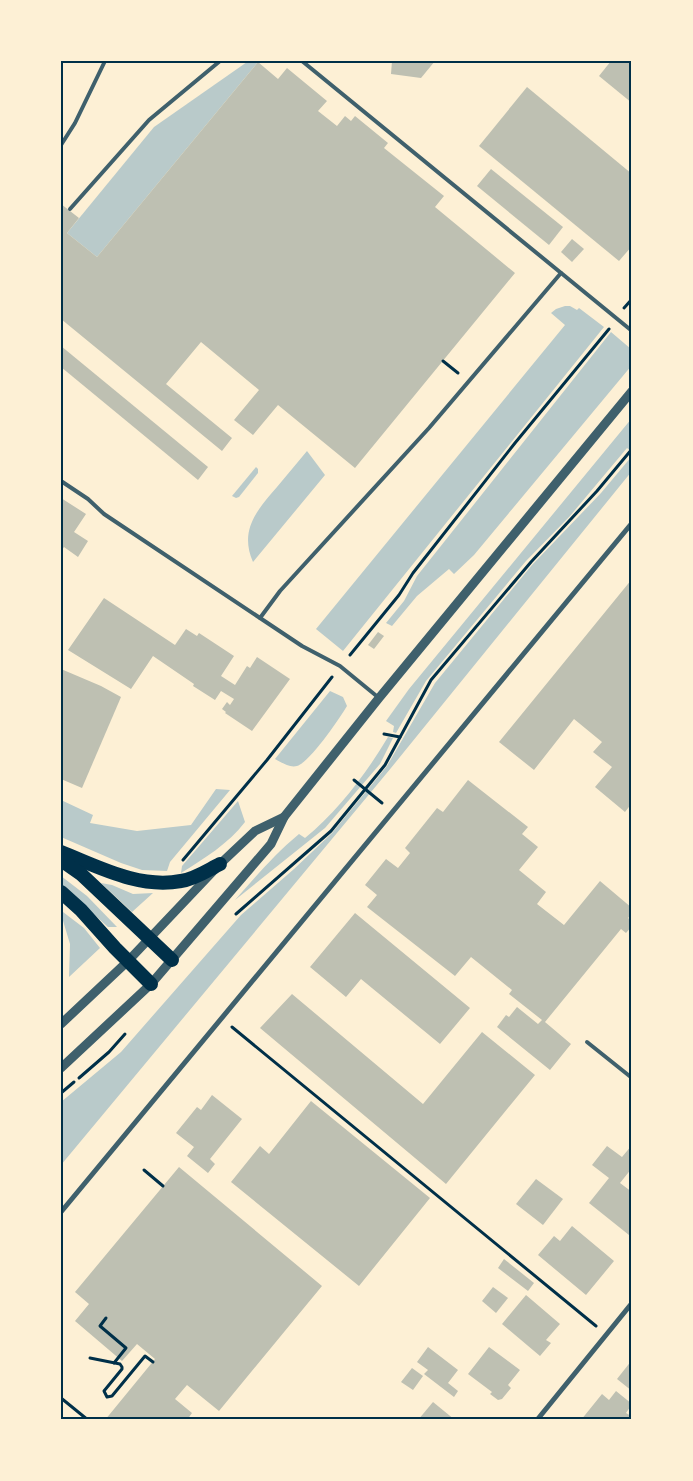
<svg xmlns="http://www.w3.org/2000/svg" width="693" height="1481" viewBox="0 0 693 1481" font-family="Signika,sans-serif">
	<style>
		.green { fill: #b9caca }
		.building { fill: #bec0b2 }
		.lines { fill: none; stroke-linecap: round; stroke-linejoin: round }
		.path { stroke: #003049; stroke-width: 3 }
		.service { stroke: #3f606c; stroke-width: 4 }
		.minor { stroke: #3f606c; stroke-width: 5 }
		.tertiary { stroke: #3f606c; stroke-width: 9 }
		.trunk { stroke: #003049; stroke-width: 14 }
		.neatline { fill: none; stroke: #003049; stroke-width: 2 }
	</style>
	<rect width="100%" height="100%" fill="#fdf0d5"/>
	<g class="green">
		<path d="M256,61l2,1 -161,195 -30,-24 87,-106 93,-65z"/>
		<path d="M565,306h5l7,4 2,-2 25,19 -261,324 -27,-22 249,-304 -14,-12 5,-4z"/>
		<path d="M611,332l20,17 1,16 -158,190 -20,19 -5,-5 -32,27 -25,30 -6,-3 18,-22 13,-25z"/>
		<path d="M632,418v34l-5,-4 -57,68 -44,45 -100,120 -30,52 -3,-1 1,-6 -8,-5 23,-32z"/>
		<path d="M307,451l18,24 -72,87c-14,-32 4,-52 24,-75 10,-12 20,-24 30,-36z"/>
		<path d="M632,456v15l-241,297 -330,397v-63l60,-50 120,-137 53,-46 38,-36 55,-67 48,-83 97,-118 69,-72z"/>
		<path d="M256,467l2,2v4l-19,24 -3,1 -4,-2z"/>
		<path d="M330,691l13,6 4,9c-7,12 -37,56 -50,60 -8,2 -16,-4 -22,-7z"/>
		<path d="M388,737l5,1 -13,26 -55,64 -90,72c21,-24 39,-45 64,-66l6,4c33,-27 61,-64 83,-101z"/>
		<path d="M216,789l14,1 -60,72 -3,9 -25,-1 -21,-7 -60,-26v-37l32,15 -3,8 47,8 54,-6z"/>
		<path d="M238,801l7,21c-17,22 -40,36 -64,51l1,-7z"/>
		<path d="M61,876l26,20 30,31h-9l-47,-42z"/>
		<path d="M101,883l11,2 21,9 20,-1 -21,19z"/>
		<path d="M63,912l21,16 16,20 -31,29 1,-33 -9,-30z"/>
	</g>
	<g class="building">
		<path d="M392,61h43l-14,17 -30,-4z"/>
		<path d="M611,61h21v42l-33,-27z"/>
		<path d="M258,62l20,17 9,-11 40,33 -9,10 19,15 8,-10 6,5 4,-5 33,27 -4,5 60,48 -9,11 80,66 -160,195 -77,-63 -25,30 -19,-15 25,-30 -58,-48 -35,42 66,54 -10,13 -161,-132v-115l18,14 -12,15 30,24z"/>
		<path d="M527,87l105,87v72l-13,15 -140,-115z"/>
		<path d="M491,169l72,58 -14,18 -72,-59z"/>
		<path d="M572,239l12,10 -12,13 -11,-10z"/>
		<path d="M61,346l147,121 -10,13 -137,-113z"/>
		<path d="M61,498l25,16 -12,18 14,9 -10,16 -14,-10 -3,4z"/>
		<path d="M632,579v224l-7,9 -30,-25 17,-20 -19,-15 9,-10 -28,-23 -40,51 -35,-28z"/>
		<path d="M104,598l71,47 11,-16 11,7 2,-3 35,23 -13,20 14,9 12,-19 3,2 7,-11 33,22 -38,52 -27,-18 1,-1 -4,-3 5,-7 3,3 4,-6 -13,-8 -6,9 -22,-14 1,-2 -41,-28 -22,33 -63,-39z"/>
		<path d="M378,632l6,4 -10,13 -6,-4z"/>
		<path d="M61,669l40,17 20,11 -39,91 -21,-9z"/>
		<path d="M468,780l60,47 -6,7 16,13 -19,23 27,22 -9,12 27,21 36,-44 32,27v6l-4,4 4,3v5l-6,7 -5,-4 -76,93 26,22 -21,26 -53,-43 9,-12 3,2 8,-10 21,17 4,-4 -33,-26 3,-4 -41,-33 -16,19 -88,-69 10,-12 -12,-10 21,-26 12,9 12,-15 -5,-5 32,-40 6,4z"/>
		<path d="M355,913l115,95 -30,36 -79,-65 -15,18 -36,-30z"/>
		<path d="M292,994l131,110 59,-72 53,43 -89,109 -186,-156z"/>
		<path d="M212,1095l30,24 -32,40 5,5 -7,9 -21,-17 7,-9 -18,-14 21,-26 4,3z"/>
		<path d="M311,1101l119,97 -71,88 -128,-104 29,-36 9,8z"/>
		<path d="M632,1145v23l-12,15 12,9v40l-3,3 -40,-32 20,-25 -17,-13 15,-19 15,11z"/>
		<path d="M179,1167l143,119 -103,125 -32,-26 -12,14 17,14 -5,7h-82l50,-61 -18,-15 -15,17 -47,-40 14,-17 -14,-12z"/>
		<path d="M536,1179l27,20 -20,26 -27,-21z"/>
		<path d="M572,1226l42,35 -28,34 -48,-40 16,-19 6,5z"/>
		<path d="M504,1259l30,24 -6,8 -30,-23z"/>
		<path d="M493,1287l15,11 -12,15 -14,-12z"/>
		<path d="M526,1295l34,29 -14,16 5,3 -11,13 -38,-32z"/>
		<path d="M428,1347l30,23 -10,13 10,8 -4,6 -30,-23 4,-4 -11,-8z"/>
		<path d="M489,1347l31,23 -12,15 3,3 -9,11 -4,1 -8,-6 2,-2 -24,-18z"/>
		<path d="M632,1360v31l-15,-12z"/>
		<path d="M412,1368l11,8 -10,14 -12,-8z"/>
		<path d="M616,1391l16,13 -6,9 5,3 -3,4h-47l21,-26 7,6z"/>
		<path d="M433,1402l22,18h-37z"/>
	</g>
	<g class="lines">
		<g class="path">
			<path d="M624,308l8,-9"/>
			<path d="M443,361l15,12"/>
			<path d="M350,655l49,-60 14,-22 102,-130 94,-114"/>
			<path d="M384,734l16,3"/>
			<path d="M354,780l28,23"/>
			<path d="M183,860l84,-100 65,-83"/>
			<path d="M236,914l95,-83 54,-66 46,-85 100,-118 66,-71 35,-42"/>
			<path d="M232,1027l364,299"/>
			<path d="M79,1078l30,-26 16,-18"/>
			<path d="M61,1093l13,-11"/>
			<path d="M144,1170l19,16"/>
			<path d="M106,1318l-6,8 26,22 -12,15"/>
			<path d="M90,1358l30,6 2,3v2l-18,22 3,6 5,-1 33,-40 8,6"/>
			<path d="M61,1398l27,22"/>
		</g>
		<g class="service">
			<path d="M302,61l330,270"/>
			<path d="M61,145l14,-22 30,-62"/>
			<path d="M70,209l79,-89 71,-59"/>
			<path d="M61,481l27,18 16,15 198,132 38,20 39,32"/>
			<path d="M260,618l20,-27 149,-163 132,-155"/>
			<path d="M587,1042l45,36"/>
		</g>
		<g class="minor">
			<path d="M61,1212l571,-689"/>
			<path d="M537,1420l95,-117"/>
		</g>
		<g class="tertiary">
			<path d="M61,1024l67,-63 92,-97 35,-33 29,-14"/>
			<path d="M61,1068l90,-84 120,-140 13,-27 95,-119 253,-307"/>
		</g>
		<g class="trunk">
			<path d="M61,852c38,15 78,37 120,29 14,-2 27,-11 39,-17"/>
			<path d="M61,860l20,14 91,86"/>
			<path d="M61,892l20,18 34,38 36,36"/>
		</g>
	</g>
	<rect width="693" height="1481" fill="none" stroke="#fdf0d5" stroke-width="125"/>
	<rect x="62" y="62" width="568" height="1356" class="neatline"/>
</svg>
